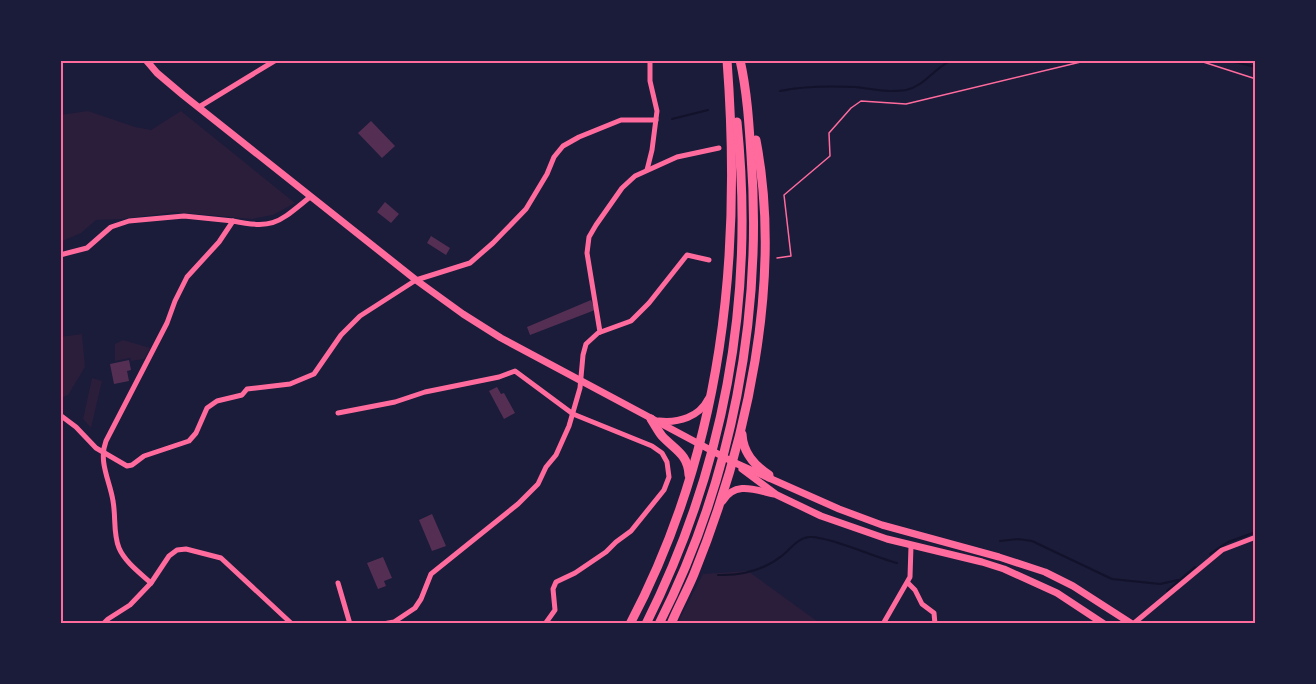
<svg xmlns="http://www.w3.org/2000/svg" width="1316" height="684" viewBox="0 0 1316 684" font-family="'Libre Baskerville',serif">
	<style>
		.green { fill: #2a1e3b }
		.lines { fill: none; stroke-linecap: round; stroke-linejoin: round }
		.stream { stroke: #12122b; stroke-width: 2 }
		.building { fill: #542f53 }
		.path { stroke: #ff6b9d; stroke-width: 1.5 }
		.minor { stroke: #ff6b9d; stroke-width: 5 }
		.tertiary { stroke: #ff6b9d; stroke-width: 7 }
		.trunk { stroke: #ff6b9d; stroke-width: 9 }
		.neatline { fill: none; stroke: #ff6b9d; stroke-width: 2 }
	</style>
	<rect width="100%" height="100%" fill="#1b1b3a"/>
	<g class="green">
		<path d="M88,111l47,16 16,3 30,-19 114,92 -22,12 -21,4 -77,-7 -53,7 -26,1 -15,13 -21,9v-127z"/>
		<path d="M82,334l3,33 -17,28 -8,3v-61z"/>
		<path d="M123,340l27,8 -6,11 -13,2 -1,-3 -15,3v-17z"/>
		<path d="M92,378l10,3 -11,47 -8,-9z"/>
		<path d="M748,571l73,53h-144l26,-50z"/>
	</g>
	<g class="lines">
		<g class="stream">
			<path d="M1226,60l30,7"/>
			<path d="M780,91c23,-5 51,-5 75,-4 17,2 33,6 51,3 19,-4 29,-23 46,-30"/>
			<path d="M672,119l36,-9"/>
			<path d="M1000,541l18,-2 14,2 80,38 48,5 18,-4"/>
			<path d="M1210,554l18,-12 28,-10"/>
			<path d="M718,575c24,1 45,-4 65,-20 7,-6 15,-17 26,-18 16,-2 68,21 88,26"/>
			<path d="M1167,591l28,-24"/>
		</g>
	</g>
	<g class="building">
		<path d="M371,121l24,25 -13,12 -24,-25z"/>
		<path d="M385,202l14,12 -8,9 -14,-11z"/>
		<path d="M431,236l19,12 -4,7 -19,-12z"/>
		<path d="M591,300l4,10 -65,25 -3,-8z"/>
		<path d="M129,360l2,10 -4,1 2,10 -15,3 -4,-20z"/>
		<path d="M497,387l4,7 3,-1 11,20 -11,6 -15,-28z"/>
		<path d="M432,514l14,32 -14,5 -13,-31z"/>
		<path d="M383,557l9,21 -8,3 2,5 -8,3 -11,-26z"/>
	</g>
	<g class="lines">
		<g class="path">
			<path d="M1197,60l59,19"/>
			<path d="M777,258l14,-2 -7,-61 46,-39 -1,-23 22,-25 10,-7 45,3 183,-44"/>
		</g>
		<g class="minor">
			<path d="M199,107l77,-47"/>
			<path d="M647,170l5,-20 5,-39 -7,-30v-21"/>
			<path d="M60,255l27,-7 24,-21 18,-6 55,-5 49,5"/>
			<path d="M600,332l-13,-79 2,-16 7,-12 26,-37 13,-12 42,-19 42,-9"/>
			<path d="M338,413l57,-11 30,-10 74,-15 16,-6 58,43 79,32 10,7 5,9 2,15 -5,13 -33,41 -15,11 -10,10 -31,21 -19,9 -3,7 2,21 -10,14"/>
			<path d="M60,415l16,12 20,21 31,18 5,-1 12,-9 45,-15 7,-8 11,-25 10,-7 25,-6 5,-6 43,-5 24,-10 27,-39 19,-19 56,-36 54,-17 23,-20 33,-34 21,-35 7,-17 9,-11 16,-9 42,-17h35"/>
			<path d="M338,583l12,41"/>
			<path d="M908,583l7,7 7,14 12,9 1,11"/>
			<path d="M103,624l5,-5 22,-14 21,-22"/>
			<path d="M292,624l-71,-66 -35,-9 -9,1 -8,6 -18,27c-11,-10 -26,-21 -32,-35 -6,-14 -3,-31 -6,-47 -3,-20 -15,-39 -7,-60l61,-118 8,-22 12,-24 32,-35 14,-21c41,9 46,1 77,-24"/>
			<path d="M356,624h24"/>
			<path d="M383,624l11,-2 21,-14 6,-9 10,-25 87,-70 20,-20 8,-17 10,-12 13,-29 11,-38 3,-33 3,-11 12,-11 33,-12 18,-18 38,-48 22,5"/>
			<path d="M883,624l27,-47 1,-31"/>
			<path d="M1133,624l89,-74 34,-13"/>
		</g>
		<g class="tertiary">
			<path d="M146,60l11,13 26,22 233,185 47,34 38,24 232,124 106,47 43,16 117,32 46,15 28,14 59,38"/>
			<path d="M659,421c20,2 40,-4 49,-22"/>
			<path d="M742,469l35,26 44,21 66,23 95,23 22,7 53,24 47,31"/>
			<path d="M723,501c12,-20 32,-11 51,-7"/>
		</g>
		<g class="trunk">
			<path d="M651,419c4,6 7,12 11,17 13,14 26,18 27,39"/>
			<path d="M742,434c1,19 12,31 27,41v2"/>
			<path d="M630,624c93,-176 112,-368 97,-564"/>
			<path d="M646,624c79,-158 109,-326 91,-502"/>
			<path d="M659,624c73,-144 104,-308 92,-469 -2,-32 -4,-64 -11,-95"/>
			<path d="M671,624c7,-17 16,-33 23,-50 53,-131 89,-293 62,-434"/>
		</g>
	</g>
	<rect width="1316" height="684" fill="none" stroke="#1b1b3a" stroke-width="123"/>
	<rect x="62" y="62" width="1192" height="560" class="neatline"/>
</svg>
